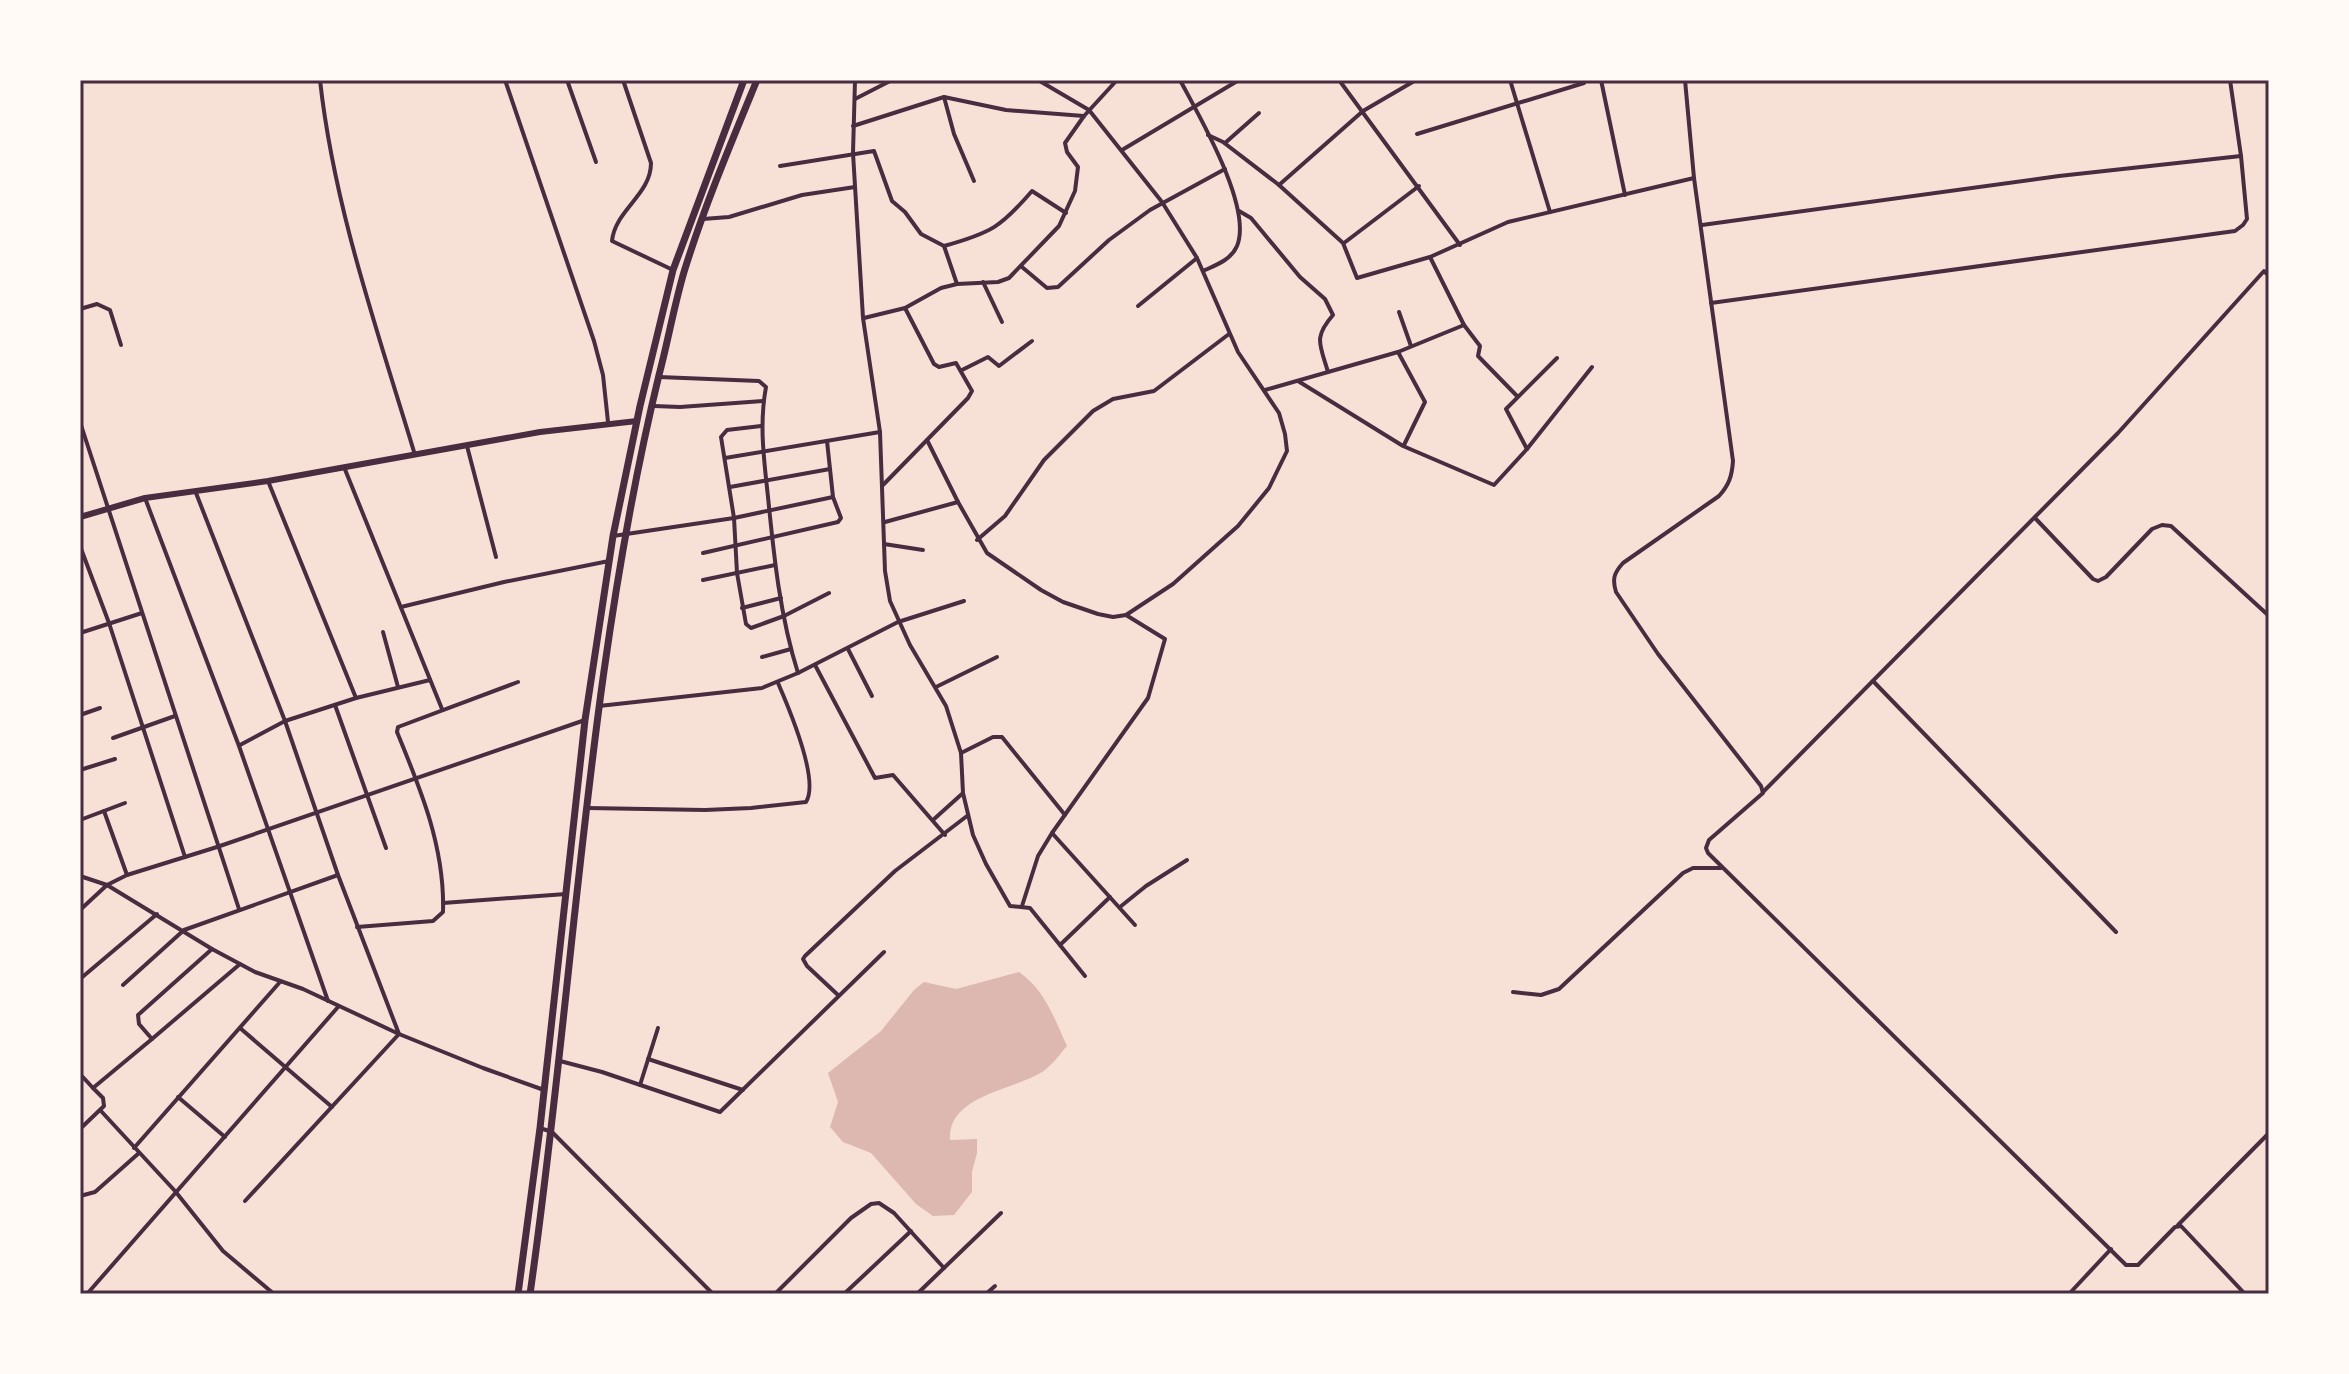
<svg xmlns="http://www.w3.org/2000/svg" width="2349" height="1374" viewBox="0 0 2349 1374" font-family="'IBM Plex Sans',sans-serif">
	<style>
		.water { fill: #dcb8b0 }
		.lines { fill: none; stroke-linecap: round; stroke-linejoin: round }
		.minor { stroke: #4a2c40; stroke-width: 4 }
		.tertiary { stroke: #4a2c40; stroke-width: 6 }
		.trunk { stroke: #4a2c40; stroke-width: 7 }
		.neatline { fill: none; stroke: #4a2c40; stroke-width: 3 }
	</style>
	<rect width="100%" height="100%" fill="#f7e1d7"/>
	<path class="water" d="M1019,972c26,18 35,46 48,74 -7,8 -14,18 -22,24 -27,20 -98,24 -95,70l27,-1v14l-5,19v20l-18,23 -21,1 -17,-12 -45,-51 -28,-11 -13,-15 8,-25 -10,-29 53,-42 33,-41 10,-8 32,7z"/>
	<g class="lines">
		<g class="minor">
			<path d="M320,80c14,128 58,252 95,375"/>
			<path d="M505,80l89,261 9,34 5,47"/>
			<path d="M567,80l29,82"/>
			<path d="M623,80l28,83c0,32 -36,47 -39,78l61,29"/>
			<path d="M855,80l-2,73 10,165 17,114 5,139 5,30 20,44 36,61 15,47 2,40 10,42 13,29 24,42 20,2 55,68"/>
			<path d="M1180,80c19,36 73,127 57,166 -6,14 -21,19 -34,25"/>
			<path d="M1339,80l121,165"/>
			<path d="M1510,80l40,132"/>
			<path d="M1601,80l24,115"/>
			<path d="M1685,80l9,98 39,283c-1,15 -4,24 -14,35l-96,67c-9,10 -11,16 -7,29l42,62 103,132 2,7 -54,47 -3,8 2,5 418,412h12l37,-38 6,-1 64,68"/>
			<path d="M944,97l10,37 20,47"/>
			<path d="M855,99l37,-19"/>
			<path d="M853,126l91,-29 62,13 78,6"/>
			<path d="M1417,134l167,-51"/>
			<path d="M1208,135l15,7 56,43 64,58 14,35 73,-21 78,-35 186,-44"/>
			<path d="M1225,143l34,-30"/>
			<path d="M1122,150l117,-70"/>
			<path d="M780,166l94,-15 18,50 13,11 16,22 23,12 13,38"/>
			<path d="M1279,185l84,-74 53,-31"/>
			<path d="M1239,211l12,7 49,59 25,22 8,16c-20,23 -13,29 -5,57"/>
			<path d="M703,219l26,-2 73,-22 53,-8"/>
			<path d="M1702,225l357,-49 182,-20 -11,-76"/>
			<path d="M1344,243l75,-57"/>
			<path d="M944,246c47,-13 57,-19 88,-55l34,22"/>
			<path d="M1430,257l34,68 16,21 -2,10 39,40"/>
			<path d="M1022,267l25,21 11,-1 51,-47 41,-30 75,-41"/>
			<path d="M983,282l19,40"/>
			<path d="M1711,303l524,-72 8,-6 4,-6 -6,-63"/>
			<path d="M1138,306l59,-48"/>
			<path d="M80,309l17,-5 13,6 11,35"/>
			<path d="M1399,312l12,34"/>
			<path d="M864,318l41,-10 36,-20 16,-4 41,-2 11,-4 50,-52 16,-35 3,-24 -11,-15 -2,-9 19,-27 33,-36"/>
			<path d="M1398,352l27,50 -21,43"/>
			<path d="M962,370l26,-13 11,9 33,-25"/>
			<path d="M659,377l100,4 7,6c-7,38 -2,72 2,110 6,60 12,119 30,176"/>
			<path d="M1298,381l105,65 91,39 33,-36 65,-82"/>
			<path d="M1265,390l133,-38 66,-27"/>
			<path d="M654,406l26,1 83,-6"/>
			<path d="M80,422l159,487"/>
			<path d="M761,426l-34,4 -6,7 13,81 3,55 9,51 5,4 33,-12 45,-23"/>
			<path d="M927,440l31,62"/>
			<path d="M467,446l29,111"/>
			<path d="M1527,449l-21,-40 51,-51"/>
			<path d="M725,458l155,-26"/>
			<path d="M344,467l98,242"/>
			<path d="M268,481l88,217"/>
			<path d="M883,485l85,-87 4,-7 -16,-28 -17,4 -5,-3 -29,-56"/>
			<path d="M730,487l100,-18"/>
			<path d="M196,493l89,228 53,154 61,159 -154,167"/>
			<path d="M145,498l94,248 89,255"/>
			<path d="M2035,518l58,61 5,2 8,-4 46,-48 10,-4 9,1 98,90"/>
			<path d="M885,522l73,-20 29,51 54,37 22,12 35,12 15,3 13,-2 47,-31 65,-58 31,-38 18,-37 -2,-17 -6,-21 -41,-61 -41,-94 -35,-56 -73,-92 -51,-30"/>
			<path d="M613,536l121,-18 99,-21"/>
			<path d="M977,540l28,-24 39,-56 49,-49 20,-12 41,-8 75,-57"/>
			<path d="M884,544l39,6"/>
			<path d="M80,546l29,77 76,234"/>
			<path d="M703,553l135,-31 3,-4 -8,-21 -6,-56"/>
			<path d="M703,580l72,-15"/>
			<path d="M401,607l103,-25 105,-21"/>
			<path d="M742,608l39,-10"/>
			<path d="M383,632l15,55"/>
			<path d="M80,633l62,-20"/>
			<path d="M848,649l24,47"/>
			<path d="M762,657l29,-8"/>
			<path d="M815,665l60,113 18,-3 52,60"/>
			<path d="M1873,681l243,251"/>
			<path d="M936,687l61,-30"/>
			<path d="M335,705l51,143"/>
			<path d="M599,706l163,-18 36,-15 100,-51 66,-21"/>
			<path d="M80,715l20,-7"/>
			<path d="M113,738l62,-22"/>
			<path d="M240,745l45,-24 71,-23 74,-18"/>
			<path d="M961,753l32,-16h9l63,78"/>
			<path d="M80,770l35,-11"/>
			<path d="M1763,792l355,-359 146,-162 5,5"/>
			<path d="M587,808l118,2 46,-2 55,-6c14,-22 -18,-96 -28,-119"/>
			<path d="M104,811l23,64"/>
			<path d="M80,820l45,-17"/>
			<path d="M933,820l30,-27"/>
			<path d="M1052,833l83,92"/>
			<path d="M80,876l27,9 105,64 43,23 48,17 96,45 84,34 61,22"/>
			<path d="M443,903l123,-9"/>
			<path d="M1022,906l16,-50 14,-23 96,-135 17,-59 -39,-24"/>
			<path d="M1120,907l26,-21 41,-26"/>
			<path d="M80,910l27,-25 20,-10 90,-28 368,-127"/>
			<path d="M357,927l76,-6 10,-9c2,-64 -22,-122 -46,-180l1,-5 120,-45"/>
			<path d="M1060,945l50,-48"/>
			<path d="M80,979l77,-65"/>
			<path d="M123,985l61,-55 154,-55"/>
			<path d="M1513,992l28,3 18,-6 124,-116 10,-5h28"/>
			<path d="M838,995l-31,-29 -4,-7 2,-3 90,-85 72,-55"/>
			<path d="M240,1028l92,79"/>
			<path d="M152,1039l88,-75"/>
			<path d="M648,1059l95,31"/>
			<path d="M560,1061l42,11 118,40 164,-160"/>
			<path d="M80,1074l13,14"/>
			<path d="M640,1085l18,-57"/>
			<path d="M178,1097l47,40"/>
			<path d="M101,1111l74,80 48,60 51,43"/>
			<path d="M540,1128l12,4 161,162"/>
			<path d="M80,1129l24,-23 -1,-8 -10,-10 59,-49 -13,-15 -1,-9 74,-66"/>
			<path d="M134,1148l146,-166"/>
			<path d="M80,1196l15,-4 44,-39"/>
			<path d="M2178,1225l91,-92"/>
			<path d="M87,1294l251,-287"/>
			<path d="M775,1294l76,-76 20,-14 8,-1 15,10 50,55"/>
			<path d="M844,1294l67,-63"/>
			<path d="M917,1294l84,-81"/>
			<path d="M986,1294l9,-8"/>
			<path d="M2069,1294l42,-45"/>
		</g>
		<path class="tertiary" d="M80,517l65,-19 123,-17 272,-49 97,-11"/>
		<g class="trunk">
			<path d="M518,1294l22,-166 45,-408 28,-184 27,-130 33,-136 71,-190"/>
			<path d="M530,1294c44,-306 56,-618 129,-919 9,-34 15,-69 25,-103 20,-65 47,-129 73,-192"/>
		</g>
	</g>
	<rect width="2349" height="1374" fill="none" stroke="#fffaf5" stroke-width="164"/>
	<rect x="82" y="82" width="2185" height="1210" class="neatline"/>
</svg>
